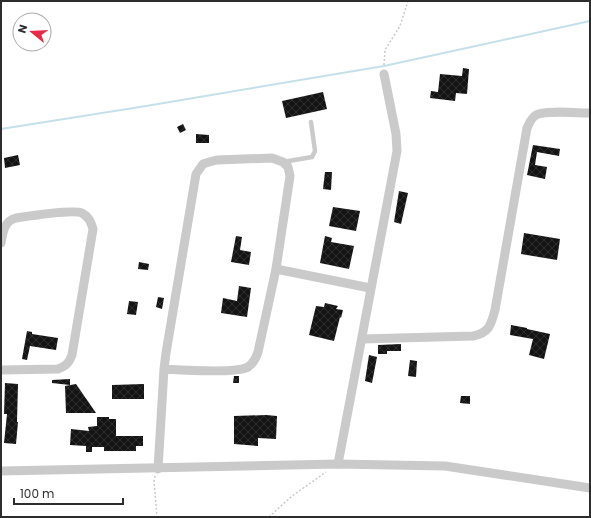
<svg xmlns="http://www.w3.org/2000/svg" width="591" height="518" viewBox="0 0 591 518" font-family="Poppins,sans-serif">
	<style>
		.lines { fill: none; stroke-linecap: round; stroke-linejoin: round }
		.stream { stroke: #c5e0eb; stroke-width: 2 }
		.building { fill: url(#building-cross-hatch) }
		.path { stroke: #cacaca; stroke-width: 1.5; stroke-dasharray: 2 2; stroke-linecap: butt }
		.lane { stroke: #cacaca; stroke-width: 4.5 }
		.street { stroke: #cacaca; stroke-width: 9 }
	</style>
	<defs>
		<pattern id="building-cross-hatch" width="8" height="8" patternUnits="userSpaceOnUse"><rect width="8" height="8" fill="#141414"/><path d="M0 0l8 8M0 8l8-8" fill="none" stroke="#2e2e2e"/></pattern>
	</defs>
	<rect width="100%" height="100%" fill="#fff"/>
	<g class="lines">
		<path class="stream" d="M1,129l139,-22 244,-41 206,-45"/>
	</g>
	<g class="building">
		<path d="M463,68l6,1 -2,25 -11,-1 -1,8 -25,-3 1,-7 7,1 2,-18 22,2z"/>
		<path d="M323,92l4,17 -41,9 -4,-17z"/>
		<path d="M183,124l3,6 -6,3 -3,-6z"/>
		<path d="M196,134l13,1v8h-13z"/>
		<path d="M533,145l27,4 -1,7 -22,-4 -2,13 12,2 -2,12 -18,-4z"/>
		<path d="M18,155l2,10 -15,3 -1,-10z"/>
		<path d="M325,172h7l-1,18 -8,-1z"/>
		<path d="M399,191l9,2 -7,31 -7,-2z"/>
		<path d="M333,207l27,4 -4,20 -27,-5z"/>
		<path d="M524,233l36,6 -3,21 -36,-6z"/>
		<path d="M236,236l6,1 -2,13 11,2 -2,13 -18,-3z"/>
		<path d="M325,236l7,2 -1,4 23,4 -5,23 -29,-6z"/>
		<path d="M139,262l10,2 -1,6 -10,-1z"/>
		<path d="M239,286l12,2 -4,29 -26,-4 2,-15 14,3z"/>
		<path d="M158,297l6,1 -2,11 -6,-2z"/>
		<path d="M129,301l9,1 -2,13 -9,-1z"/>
		<path d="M325,303l13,3 -2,3 7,1 -2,8 -1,-1 -6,24 -25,-6 7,-29 8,1z"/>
		<path d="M511,325l16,3v1l23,5 -6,25 -15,-4 4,-16 -23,-4z"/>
		<path d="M27,331l5,1v2l26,4 -2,12 -26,-4 -3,14 -5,-1z"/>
		<path d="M401,344v7h-14v3h-9v-9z"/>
		<path d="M369,355l8,2 -5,26 -7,-2z"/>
		<path d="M410,360l7,1 -1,16 -8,-1z"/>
		<path d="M234,376h5v7h-6z"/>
		<path d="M70,379v6l-18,-2v-3z"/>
		<path d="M5,383l13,1 -1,38h1l-2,22 -12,-1 3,-29h-3z"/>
		<path d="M76,384l20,29h-30l-1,-27z"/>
		<path d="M144,384v15h-32v-14z"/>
		<path d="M461,396h9v8l-10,-1z"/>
		<path d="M266,415l11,1 -1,23 -18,-1v8l-24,-2v-28z"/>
		<path d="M97,417h12v2h7v17h27v10h-7v5h-32v-4h-12v5h-6v-6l-16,-1 1,-16 18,2 -1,-4 9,-1z"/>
	</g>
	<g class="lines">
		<g class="path">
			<path d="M384,65l1,-15 15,-24 8,-25"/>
			<path d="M155,476l-1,5 3,36"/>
			<path d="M269,517l23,-21 34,-24"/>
		</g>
		<path class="lane" d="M283,162l29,-5 3,-6 -4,-29"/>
		<g class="street">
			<path d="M1,243c2,-11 3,-22 15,-25 13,-2 57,-9 66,-5 7,4 9,9 11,16l-21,126c-3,8 -6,11 -14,14l-57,1"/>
			<path d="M276,269l94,19"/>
			<path d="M362,339l111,-3c16,-3 18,-11 22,-26l32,-182c2,-4 4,-10 9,-13 8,-5 43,-2 54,-2"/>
			<path d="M338,464l59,-313 -1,-17 -12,-60"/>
			<path d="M158,469l6,-100 2,-16 30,-179 7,-10 6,-2 8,-2 55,-2 11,4 5,5 2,9 -14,93 -18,83c-2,6 -4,11 -10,15 -12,7 -67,3 -84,2"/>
			<path d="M1,471l337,-7 107,2 145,22"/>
		</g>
	</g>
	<rect width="591" height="518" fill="none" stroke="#2d2d2d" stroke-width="4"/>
	<g transform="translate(32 32) rotate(288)"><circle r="19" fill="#ffffff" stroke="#ababab"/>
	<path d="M0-3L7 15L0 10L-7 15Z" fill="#e82b49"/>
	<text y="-6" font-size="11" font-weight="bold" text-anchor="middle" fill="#2d2d2d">N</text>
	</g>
	<path d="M14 498v6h109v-6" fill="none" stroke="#2d2d2d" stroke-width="2"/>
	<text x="20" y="498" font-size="12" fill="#2d2d2d" stroke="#ffffff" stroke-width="3" paint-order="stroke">100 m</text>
</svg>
